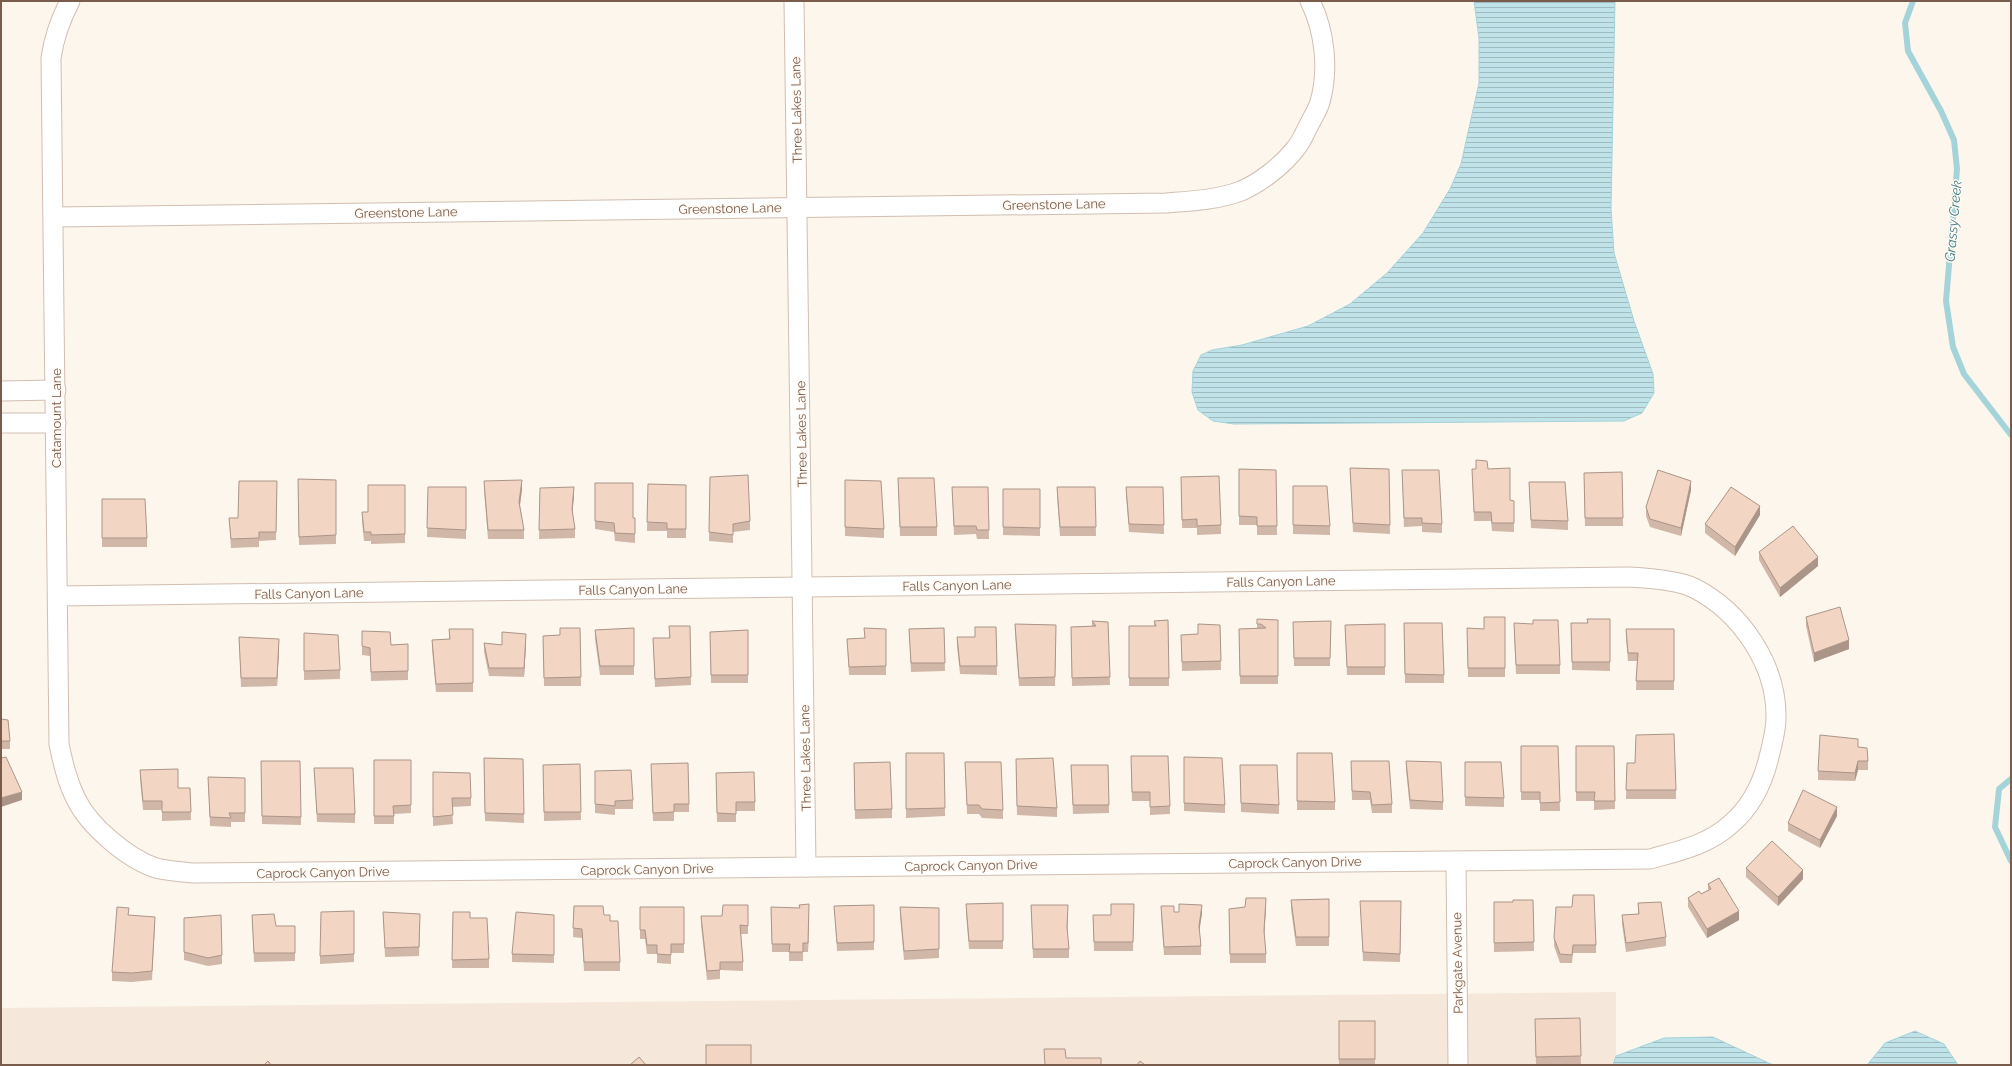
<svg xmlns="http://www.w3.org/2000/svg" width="2012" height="1066" viewBox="0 0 2012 1066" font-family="Raleway,sans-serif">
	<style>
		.residential { fill: #f5e8da }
		.water { fill: url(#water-rules); stroke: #a5d3da }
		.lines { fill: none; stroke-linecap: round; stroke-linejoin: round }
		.stream { stroke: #a5d3da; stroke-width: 6 }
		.street-casing { stroke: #d1beb0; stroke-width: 21 }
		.street { stroke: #fff; stroke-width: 19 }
		.wall { fill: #d1b7a8 }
		.shaded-wall { fill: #aa9588 }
		.building { fill: #f3d5c3; stroke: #aa9588 }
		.labels { text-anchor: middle; stroke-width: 3; stroke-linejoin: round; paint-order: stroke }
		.street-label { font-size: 13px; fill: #7a5c4d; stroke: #fffaf3 }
		.water-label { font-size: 14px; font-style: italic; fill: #437c86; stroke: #fffaf3 }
	</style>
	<defs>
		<pattern id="water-rules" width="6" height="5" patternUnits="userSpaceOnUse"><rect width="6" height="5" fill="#bfe3e8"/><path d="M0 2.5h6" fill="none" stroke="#a0bbbe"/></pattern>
	</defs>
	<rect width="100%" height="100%" fill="#fdf6ec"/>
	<path class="residential" d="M1616,992v64l-3,9h-1612v-57z"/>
	<g class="water">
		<path d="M1474,1h141l-4,208 3,44 20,68 19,53 1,19 -12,20 -18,8 -390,3 -21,-3 -15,-11 -6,-18 1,-21 8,-16 11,-5 30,-5 66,-19 42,-22 37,-31 36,-40 27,-44 11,-25 18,-81v-45z"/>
		<path d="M1915,1031l29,13 14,21h-91l18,-22z"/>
		<path d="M1713,1037l60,28h-160l3,-9 48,-18z"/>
	</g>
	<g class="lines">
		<g class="stream">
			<path d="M1913,1l-8,22 3,28 33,60 13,29 3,29 -11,132 7,46 11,27 47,61"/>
			<path d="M2011,779l-12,10 -4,38 16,34"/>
		</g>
		<defs>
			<g id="street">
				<path d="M794,1l12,866"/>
				<path d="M54,217l1112,-14c25,-2 51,-3 75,-12 19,-8 42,-26 55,-43 6,-7 10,-18 15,-27 3,-6 7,-12 9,-19 9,-32 5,-71 -10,-101"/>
				<path d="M1,391l55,-1"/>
				<path d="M1,423h55"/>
				<path d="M58,596l1571,-19c18,1 49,3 65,11 47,24 83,77 82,130 0,13 -4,27 -7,39 -6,25 -18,50 -38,67 -23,21 -52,27 -81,35l-1457,14c-12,-1 -25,-2 -37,-5 -28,-9 -67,-42 -80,-69 -9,-18 -13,-36 -17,-55l-8,-686c3,-21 9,-38 19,-57"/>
				<path d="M1456,861l2,204"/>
			</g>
		</defs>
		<use href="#street" class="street-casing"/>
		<use href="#street" class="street"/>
	</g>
	<g class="wall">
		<path d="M1350,468l39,1 1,65 -37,-2z"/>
		<path d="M1239,469l37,1 1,65h-20v-10h-18z"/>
		<path d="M1472,469h16l22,31 4,1v31l-22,-1 -1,-10h-17z"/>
		<path d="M1402,470l40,54v9l-20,-1v-6l-18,1z"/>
		<path d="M1622,472l1,54h-38l-1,-44z"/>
		<path d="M710,477l40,44v9l-17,2v11l-24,-2z"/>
		<path d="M1181,477l40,48v9l-24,1v-7h-15z"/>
		<path d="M898,478l39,49v9h-37z"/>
		<path d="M298,479l38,1v64l-37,1z"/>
		<path d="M845,480l39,49v9l-39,-2z"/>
		<path d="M277,481l-1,59 -17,1v6l-28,1 -2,-30h9z"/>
		<path d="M484,481l38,8 -2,17 4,24v9h-36l-4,-49z"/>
		<path d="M1529,482l39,39v9l-37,-2z"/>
		<path d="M595,483l38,35h2v25l-20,-2 -1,-9 -19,-3z"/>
		<path d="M648,484l38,1v53h-19v-7h-20z"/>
		<path d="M405,485v58l-34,1v-3h-7l-2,-20v-9h6z"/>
		<path d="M1293,486l37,40v9l-37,-1z"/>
		<path d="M428,487h38v52l-39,-2z"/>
		<path d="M952,487h36l1,52h-12l-1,-5 -22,1z"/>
		<path d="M1057,487h38l1,49h-36l-3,-40z"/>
		<path d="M1126,487h37l1,47 -35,-2 -3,-37z"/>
		<path d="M540,488l34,8 -2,17 3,16v9l-36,1z"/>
		<path d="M1003,489h37v47l-37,-1z"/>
		<path d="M1691,490l-10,46 -31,-9 -4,-11v-9z"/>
		<path d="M102,499l45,39v9h-45z"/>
		<path d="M1760,515l-25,41 -30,-23v-9z"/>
		<path d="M1759,552l59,14 -38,31 -21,-37z"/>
		<path d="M1505,617v60h-37l-1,-49 17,1z"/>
		<path d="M1806,617l43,32 -35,13 -8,-36z"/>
		<path d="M1257,619l21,1v64h-38l-1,-55 18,-1z"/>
		<path d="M1587,619h23v52l-38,-1 -1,-47h16z"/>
		<path d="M1168,620l1,66h-40v-60h25v-5z"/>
		<path d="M1092,621l16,1 2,63 -38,1 -1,-59 21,-1z"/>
		<path d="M1331,621l-1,45h-36l-1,-36z"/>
		<path d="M1404,623l40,52v8h-39z"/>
		<path d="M1015,624l41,1 -1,61h-36l-4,-53z"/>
		<path d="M1385,624v51h-38l-2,-50z"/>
		<path d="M1220,625l1,45 -39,1 -1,-36 17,-1z"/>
		<path d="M669,626h21l1,59 -36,2 -2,-49h16z"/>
		<path d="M996,627l1,48 -37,-1 -3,-28v-9h18z"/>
		<path d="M580,628l1,58h-37l-1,-50 17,-1z"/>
		<path d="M634,628v47h-34l-5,-36v-9z"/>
		<path d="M944,628l1,43 -34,1 -2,-43z"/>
		<path d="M449,629h24v63h-37l-4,-43v-9l17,-1z"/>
		<path d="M886,629v46h-37l-2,-36 17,-1z"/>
		<path d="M1626,629h48v61h-38l1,-29h-9l-2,-23z"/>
		<path d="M748,630v53h-37l-1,-51z"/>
		<path d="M362,631l29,14 17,-1v36l-37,1 -1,-25 -8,-1z"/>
		<path d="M1514,632l46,33v9h-44z"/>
		<path d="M304,633l36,37v9l-36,1z"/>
		<path d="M239,637l40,11 -2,38 -36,1z"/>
		<path d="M484,643l18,2 24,-2 -2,34 -35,-1 -5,-24z"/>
		<path d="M1,719l9,22v8h-9z"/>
		<path d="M1521,746h37l2,65h-20v-11h-19z"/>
		<path d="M1576,746h38l1,63 -21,1v-9h-18z"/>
		<path d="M1858,747l10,14v9h-10l-3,11 -37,-1v-9z"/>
		<path d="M906,753h38l1,63 -39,2z"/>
		<path d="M1297,753l38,49v8h-38z"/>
		<path d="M1184,757l41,48v8l-41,-2z"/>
		<path d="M484,758l39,1 1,64 -39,-2z"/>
		<path d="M1016,759l41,49v9l-40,-2z"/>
		<path d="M374,760h37v53l-17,1v10h-20z"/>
		<path d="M261,761l40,56v8l-39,-1z"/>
		<path d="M1351,761l41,43v9h-20l-2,-13h-18z"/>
		<path d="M1406,761l37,41v8l-33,-1 -4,-39z"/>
		<path d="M965,762l38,48v9l-21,-1 -3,-4h-12z"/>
		<path d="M1465,762l39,36v9l-39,-1z"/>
		<path d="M854,763l38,46v9l-37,1z"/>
		<path d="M1627,763l49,27v9h-50z"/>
		<path d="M580,764l1,56 -37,1 -1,-56z"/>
		<path d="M1071,765h37l1,48 -36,1z"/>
		<path d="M1131,765l39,41v8l-20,1v-14h-18z"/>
		<path d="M1240,765l39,40v9l-38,-2z"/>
		<path d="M314,768l41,46v9l-38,-1z"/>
		<path d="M140,770l38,18h12l1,32 -29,1v-11h-19l-3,-31z"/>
		<path d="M595,771l38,29v9h-18v6l-20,-2z"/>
		<path d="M433,772l38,26v8l-19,1 1,17 -20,2z"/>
		<path d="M651,773l38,31v8h-15v9h-21z"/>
		<path d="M716,773l39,29v9h-19v11h-19z"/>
		<path d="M208,777l37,1v44h-14v5l-21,-1z"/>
		<path d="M1837,816l-17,32 -32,-17v-8z"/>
		<path d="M1746,868l57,11 -25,27 -32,-29z"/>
		<path d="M1708,884l31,36 -32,18 -19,-31v-9l13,-4 7,-4z"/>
		<path d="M1329,899v47h-33l-5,-37v-9z"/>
		<path d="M1533,900l1,51 -40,1v-50h19z"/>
		<path d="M1360,901h41l-1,61 -37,-1z"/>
		<path d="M1003,903v46h-34l-3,-36v-9z"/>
		<path d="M1638,903l28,34v9l-40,6 -4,-28v-9l16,-1z"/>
		<path d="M1134,904l-1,47h-39l-1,-36h18z"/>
		<path d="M748,905v29h-7l2,28v9l-23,-1v9l-13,1 -6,-55v-9h21z"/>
		<path d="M874,905v45l-37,1 -3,-45z"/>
		<path d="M1031,905l37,9 -1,16 2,19v9h-36z"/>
		<path d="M574,906l30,9 6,6 10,41v9h-36l-2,-33 -9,-1z"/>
		<path d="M1161,906l13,6 28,1 -3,17 2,16v9h-37l-3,-41z"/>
		<path d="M640,907h44v46h-13v11l-14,-1v-9h-10l-2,-15h-5z"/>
		<path d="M771,907l38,6 -1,39h-5v9h-14v-9h-17z"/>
		<path d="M900,907l39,1v50l-35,2 -4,-44z"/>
		<path d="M1266,907l-2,27 2,20v9h-36l-1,-54z"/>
		<path d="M1572,907l24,38v8h-23l-1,10h-12l-6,-17v-8z"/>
		<path d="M354,911v51l-34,2v-8z"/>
		<path d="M383,912l37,10 -1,34 -34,1z"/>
		<path d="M453,912l17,6 19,41v9h-37z"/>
		<path d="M129,915l26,10 -3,55 -20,2 -20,-1v-9z"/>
		<path d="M252,915l24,11h19v35l-41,1z"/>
		<path d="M554,915v48l-42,-1v-8z"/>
		<path d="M184,918l38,37v9l-14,2 -24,-6z"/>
		<path d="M1580,1018l1,47h-45l-1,-46z"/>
		<rect x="1339" y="1021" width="36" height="44"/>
	</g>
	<g class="shaded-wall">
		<path d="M522,480v9l-3,22v-9z"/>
		<path d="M1691,481v9l-10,46v-8z"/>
		<path d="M574,487v9l-2,22v-9z"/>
		<path d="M1760,506v9l-25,41v-9z"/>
		<path d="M1818,557v9l-38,31v-9z"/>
		<path d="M526,634v9l-2,34v-9z"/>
		<path d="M279,639v9l-2,38v-8z"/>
		<path d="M1849,640v9l-35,13v-9z"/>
		<path d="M1858,761v9l-3,11v-8z"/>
		<path d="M22,792v8l-21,7v-9z"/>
		<path d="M1837,807v9l-17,32v-8z"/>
		<path d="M1803,870v9l-25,27v-9z"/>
		<path d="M1266,898v9l-2,33v-9z"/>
		<path d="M809,904v9l-1,39v-9z"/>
		<path d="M1068,905v9l-1,22v-9z"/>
		<path d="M1202,905v8l-3,21v-8z"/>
		<path d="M1739,911v9l-32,18v-9z"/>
	</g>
	<g class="building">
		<path d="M1476,460l11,1 1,8 22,-1v32l4,1v22h-22l-1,-11h-17l-2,-43h4z"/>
		<path d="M1350,468l39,1 1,56 -37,-2z"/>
		<path d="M1239,469l37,1 1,56h-20v-9l-18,-1z"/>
		<path d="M1402,470h37l3,54 -20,-1v-5h-18z"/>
		<path d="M1658,470l33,11 -10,47 -31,-9 -4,-12z"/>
		<path d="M1622,472l1,46h-38l-1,-45z"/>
		<path d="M748,475l2,46 -17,3v11l-24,-3 1,-55z"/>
		<path d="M1219,476l2,49 -24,1v-7l-15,1 -1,-43z"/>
		<path d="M898,478h36l3,49h-37z"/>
		<path d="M298,479l38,1v55l-37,2z"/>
		<path d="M522,480l-3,22 5,28h-36l-4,-49z"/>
		<path d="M845,480l36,1 3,48 -39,-2z"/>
		<path d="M239,481h38l-1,51h-17v6l-28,1 -2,-21h9z"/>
		<path d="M1529,482h36l3,39 -37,-1z"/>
		<path d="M595,483h38v35h2v16l-20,-1 -1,-10 -19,-2z"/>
		<path d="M648,484l38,1v44h-19v-6l-20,-1z"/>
		<path d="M368,485h37v49l-34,1v-3h-7l-2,-20h6z"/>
		<path d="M1293,486h34l3,40 -37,-1z"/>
		<path d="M428,487h38v43l-39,-2z"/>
		<path d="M574,487l-2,22 3,20 -36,1 1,-42z"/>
		<path d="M952,487h36l1,43h-12l-1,-4h-22z"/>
		<path d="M1057,487h38l1,40h-36z"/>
		<path d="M1126,487h37l1,38 -35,-1z"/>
		<path d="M1731,487l29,19 -25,41 -30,-23z"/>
		<path d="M1003,489h37v39l-37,-1z"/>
		<path d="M102,499h43l2,39h-45z"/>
		<path d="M1793,526l25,31 -38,31 -21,-36z"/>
		<path d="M1840,607l9,33 -35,13 -8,-36z"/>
		<path d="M1484,617h21v51h-37l-1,-40 17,1z"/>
		<path d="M1257,619l21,1v56h-38l-1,-47 27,-1 -5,-4h-4z"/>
		<path d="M1587,619h23v43h-38l-1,-39h17z"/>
		<path d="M1168,620l1,58h-40v-52h27l-2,-5z"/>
		<path d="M1533,620h25l2,45h-44l-2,-42 19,1z"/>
		<path d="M1092,621l16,1 2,55 -38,1 -1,-51 25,-1z"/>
		<path d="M1331,621l-1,37h-36l-1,-36z"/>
		<path d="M1404,623h38l2,52 -39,-1z"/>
		<path d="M1015,624l41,1 -1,52 -36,1z"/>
		<path d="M1198,624l22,1 1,36 -39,1 -1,-27 17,-1z"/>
		<path d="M1385,624v43h-38l-2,-42z"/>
		<path d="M669,626h21l1,51 -36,2 -2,-41h17z"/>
		<path d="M975,627h21l1,39h-37l-3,-29h18z"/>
		<path d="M560,628h20l1,49 -37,1 -1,-42 17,-1z"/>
		<path d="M634,628v38h-34l-5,-36z"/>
		<path d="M864,628l22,1v37l-37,1 -2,-28 18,-1z"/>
		<path d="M944,628l1,35h-34l-2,-34z"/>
		<path d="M449,629h24v54l-37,1 -4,-44 18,-1z"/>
		<path d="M1626,629h48v52h-38l2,-28h-10z"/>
		<path d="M748,630v45h-37l-1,-43z"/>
		<path d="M362,631l28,1 1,13 17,-1v27l-37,1 -1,-24 -8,-2z"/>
		<path d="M502,632l24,2 -2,34h-35l-5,-25 18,2z"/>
		<path d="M304,633l34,2 2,35 -36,1z"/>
		<path d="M239,637l40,2 -2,39h-36z"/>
		<path d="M1,719l7,1 2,21h-9z"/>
		<path d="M1674,734l2,56h-50l1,-27h8l1,-28z"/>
		<path d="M1820,735l38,4v8l9,1 1,13h-10l-3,12 -37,-2z"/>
		<path d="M1521,746h37l2,56 -20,1v-11h-19z"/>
		<path d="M1576,746h38l1,55h-21l1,-9h-19z"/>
		<path d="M906,753h38l1,55 -39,1z"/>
		<path d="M1297,753h35l3,49 -38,-1z"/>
		<path d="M1131,756h37l2,50 -20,1v-15h-18z"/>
		<path d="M6,757l16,35 -21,6v-40z"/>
		<path d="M1184,757l38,1 3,47 -41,-2z"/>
		<path d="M484,758l39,1 1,55 -39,-1z"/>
		<path d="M1053,758l4,50 -40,-2 -1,-47z"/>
		<path d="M374,760h37v45l-18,1 1,10h-20z"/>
		<path d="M261,761h39l1,56 -39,-1z"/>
		<path d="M1351,761h38l3,43 -20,1 -2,-13 -18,-1z"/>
		<path d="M1406,761l35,1 2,40 -33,-2z"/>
		<path d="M890,762l2,47 -37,1 -1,-47z"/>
		<path d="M965,762h36l2,48 -21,-1 -3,-4h-12z"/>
		<path d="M1465,762h36l3,36 -39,-1z"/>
		<path d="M688,763l1,41h-15v8l-21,1 -2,-49z"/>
		<path d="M580,764l1,48h-37l-1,-47z"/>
		<path d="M1071,765h37l1,40h-36z"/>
		<path d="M1240,765h37l2,40 -38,-2z"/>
		<path d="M314,768h39l2,46h-38z"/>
		<path d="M178,769v19h12l1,24h-29v-11h-19l-3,-31z"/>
		<path d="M631,770l2,30 -18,1v5l-20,-2v-33z"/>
		<path d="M433,772l37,1 1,25h-19l1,17 -20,2z"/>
		<path d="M754,772l1,30h-19v12l-19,-1 -1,-40z"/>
		<path d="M208,777l37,1v35h-16l2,5 -21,-1z"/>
		<path d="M1803,790l34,17 -17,33 -32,-17z"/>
		<path d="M1772,841l31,29 -25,27 -32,-29z"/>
		<path d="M1719,878l20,33 -32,18 -19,-31 11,-7 2,3 10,-5 -3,-5z"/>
		<path d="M1573,895h21l2,50h-23l-1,10 -12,-1 -6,-16 2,-31h16z"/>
		<path d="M1246,898h20l-2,33 2,23h-36l-1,-45 16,-2z"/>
		<path d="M1329,899v38h-33l-5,-37z"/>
		<path d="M1513,900h20l1,42 -40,1v-41h19z"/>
		<path d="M1360,901h41l-1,53 -37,-2z"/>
		<path d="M1661,902l5,35 -40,6 -4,-28 17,-1 -1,-11z"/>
		<path d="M1003,903v38h-34l-3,-37z"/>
		<path d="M809,904l-1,39h-5v9h-14l1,-8h-18l-1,-37 29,1 -1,-3z"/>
		<path d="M1111,904h23l-1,38h-39l-1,-27h18z"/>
		<path d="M1179,904l23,1 -3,21 2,20 -37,1 -3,-41h13v6h5z"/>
		<path d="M723,905h25v21l-8,-1 3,37h-23v8l-13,1 -6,-55h21z"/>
		<path d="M874,905v37l-37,1 -3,-37z"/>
		<path d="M1031,905h37l-1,22 2,22h-36z"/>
		<path d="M574,906h29l1,9h6v6h8l2,41h-36l-2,-33 -9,-1z"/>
		<path d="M117,907l12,1 -1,7 27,2 -3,54 -20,2 -20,-1z"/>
		<path d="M640,907h44v37h-13v11l-14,-1v-9h-10l-2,-15h-5z"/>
		<path d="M900,907l39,1v41l-35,2z"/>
		<path d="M354,911v43l-34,2 1,-44z"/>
		<path d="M383,912l37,2 -1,33 -34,1z"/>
		<path d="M453,912h17v6h17l2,41 -37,1z"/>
		<path d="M516,912l38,3v40l-42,-1z"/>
		<path d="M274,914l2,12h19v27h-41l-2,-38z"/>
		<path d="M221,915l1,40 -14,3 -24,-6v-34z"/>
		<path d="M1580,1018l1,38 -45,1 -1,-38z"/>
		<rect x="1339" y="1021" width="36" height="38"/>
		<rect x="706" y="1045" width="45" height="20"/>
		<path d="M1044,1049h21l1,9h35v7h-56z"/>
		<path d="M639,1057l7,8h-16z"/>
		<path d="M268,1061l3,4h-7z"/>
		<path d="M1140,1061l5,4h-8z"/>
	</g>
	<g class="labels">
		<g class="street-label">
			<text transform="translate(796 110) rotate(-91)" y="5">Three Lakes Lane</text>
			<text transform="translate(1054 204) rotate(-1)" y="5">Greenstone Lane</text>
			<text transform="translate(730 208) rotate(-1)" y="5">Greenstone Lane</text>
			<text transform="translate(406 212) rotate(-1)" y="5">Greenstone Lane</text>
			<text transform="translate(56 418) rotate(-90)" y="5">Catamount Lane</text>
			<text transform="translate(801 434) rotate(-91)" y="5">Three Lakes Lane</text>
			<text transform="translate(1281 581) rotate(-1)" y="5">Falls Canyon Lane</text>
			<text transform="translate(957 585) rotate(-1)" y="5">Falls Canyon Lane</text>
			<text transform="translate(633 589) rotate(-1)" y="5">Falls Canyon Lane</text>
			<text transform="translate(309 593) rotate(-1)" y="5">Falls Canyon Lane</text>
			<text transform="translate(805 758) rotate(-91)" y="5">Three Lakes Lane</text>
			<text transform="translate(1295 862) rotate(-1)" y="5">Caprock Canyon Drive</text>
			<text transform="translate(971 865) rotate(-1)" y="5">Caprock Canyon Drive</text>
			<text transform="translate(647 869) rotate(-1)" y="5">Caprock Canyon Drive</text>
			<text transform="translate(323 872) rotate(-1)" y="5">Caprock Canyon Drive</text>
			<text transform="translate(1457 963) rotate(-91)" y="5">Parkgate Avenue</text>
		</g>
		<g class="water-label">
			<text transform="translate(1953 221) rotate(-85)" y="5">Grassy Creek</text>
		</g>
	</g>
	<rect width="2012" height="1066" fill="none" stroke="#7a5c4d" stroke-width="4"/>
</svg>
